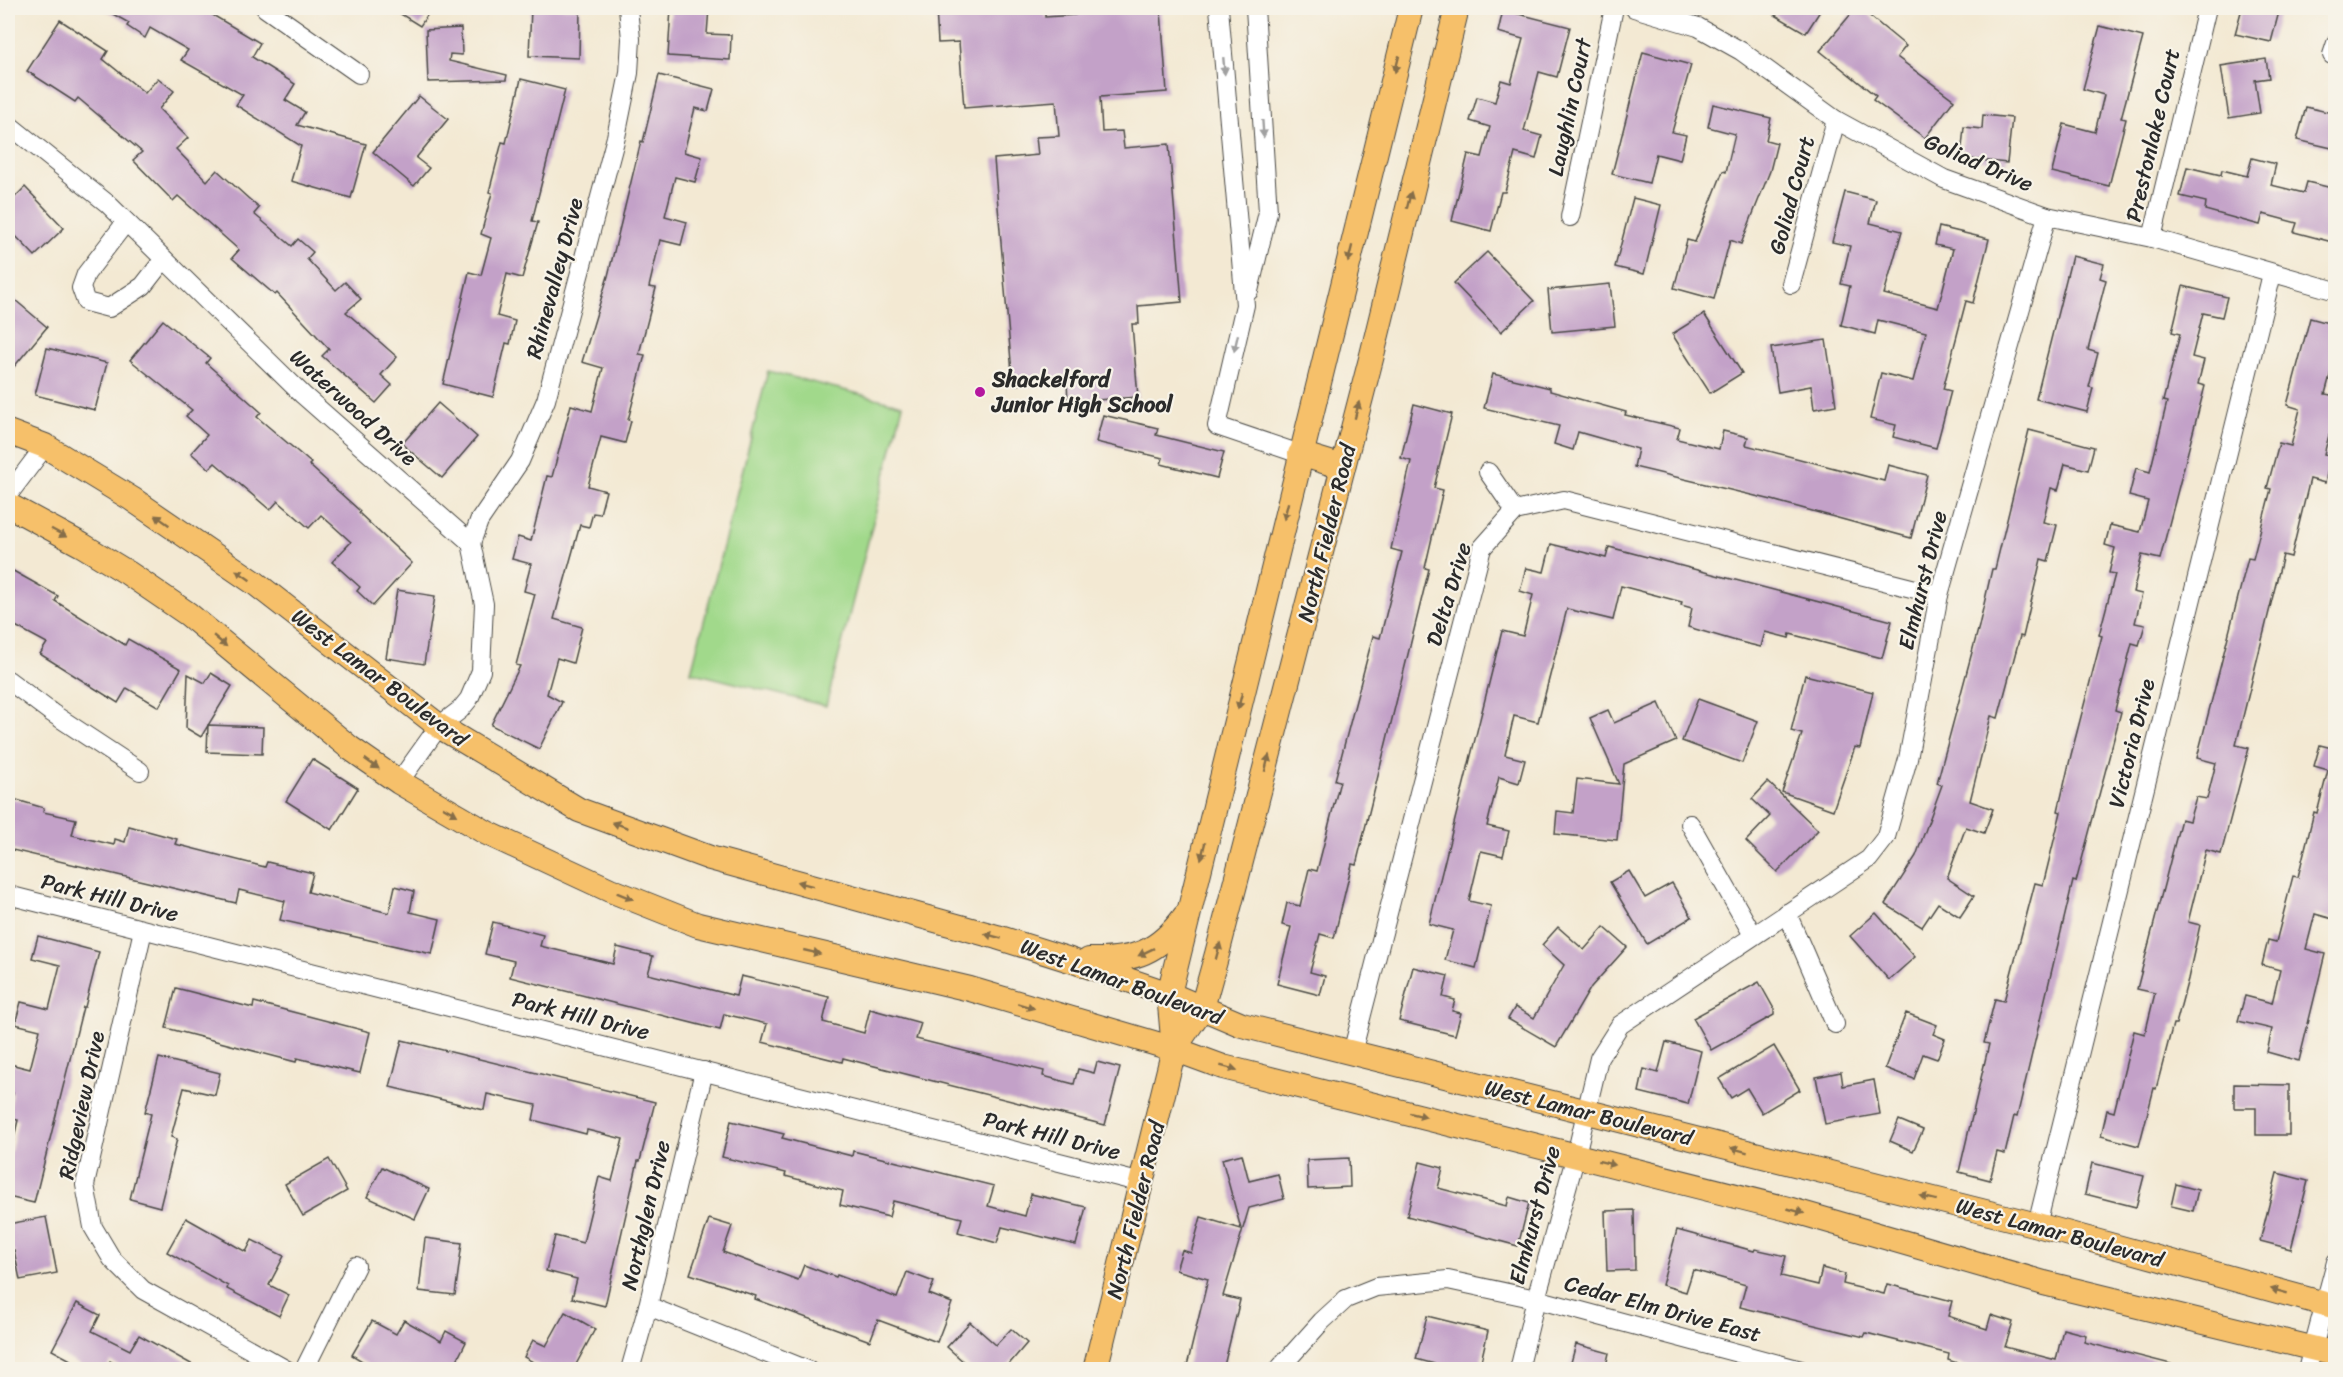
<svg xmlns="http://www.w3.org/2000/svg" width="2343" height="1377" viewBox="0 0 2343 1377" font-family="Sriracha,sans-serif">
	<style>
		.green { fill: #a1d98b; stroke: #66825b; stroke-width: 1.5 }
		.building { fill: #c3a1c8 }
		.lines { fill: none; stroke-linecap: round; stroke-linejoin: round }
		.minor-casing { stroke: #494844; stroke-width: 20 }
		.major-casing { stroke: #494844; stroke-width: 26 }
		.minor { stroke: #fff; stroke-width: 18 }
		.major { stroke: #f6c06b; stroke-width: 24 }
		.oneway { fill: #866e48 }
		.oneway2 { fill: #a0a0a0 }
		.poi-dot { fill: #b5179e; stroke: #f7f3e8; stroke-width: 2 }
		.labels { text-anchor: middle; stroke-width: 4.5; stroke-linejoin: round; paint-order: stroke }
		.street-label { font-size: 22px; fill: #2b2b2b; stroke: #f7f3e8 }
		.poi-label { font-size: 22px; font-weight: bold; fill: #2b2b2b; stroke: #f7f3e8; text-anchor: start }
	</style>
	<rect width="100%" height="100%" fill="#f7f3e8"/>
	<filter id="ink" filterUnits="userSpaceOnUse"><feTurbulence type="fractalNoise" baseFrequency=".0167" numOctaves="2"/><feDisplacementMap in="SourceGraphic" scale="12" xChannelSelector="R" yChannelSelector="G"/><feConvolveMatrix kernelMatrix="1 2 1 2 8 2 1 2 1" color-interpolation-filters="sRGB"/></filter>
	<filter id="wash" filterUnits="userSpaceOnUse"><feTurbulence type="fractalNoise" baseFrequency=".008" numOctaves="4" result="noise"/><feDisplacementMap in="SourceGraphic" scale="24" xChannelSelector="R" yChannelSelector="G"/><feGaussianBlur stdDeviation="1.35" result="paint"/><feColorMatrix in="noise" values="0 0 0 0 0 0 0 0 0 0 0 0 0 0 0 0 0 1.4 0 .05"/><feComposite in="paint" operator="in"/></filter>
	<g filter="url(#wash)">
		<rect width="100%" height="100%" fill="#f3e9d3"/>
		<path class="green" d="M768,371l135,34 -77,301 -135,-34z"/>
		<g id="blocks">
			<g class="building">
				<path d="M102,8h99l59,35 -8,14 43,27 -10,16 20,12 -8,13 69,19 -15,54 -60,-17 10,-35 -65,-41 7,-10 -62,-35 7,-10 -38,-22 -5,10 -18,-12 2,-3z"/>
				<path d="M391,8h41l-12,18z"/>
				<path d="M531,8h49l-1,50 -50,-2z"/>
				<path d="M671,8h38l-2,26 24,1 -1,25 -62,-4z"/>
				<path d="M936,8h109v9l30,-2v-7h65l1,5 20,-2 6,81 -67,5 2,35 20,-1 2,17 45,-4 13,158 -44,4 1,18h-7l6,73 -70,5 -1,-21 -54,4 -19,-226 44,-4 -2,-18 23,-1 -3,-35 -92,7 -5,-66 -21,1z"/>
				<path d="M1763,8h59l-16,25z"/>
				<path d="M1856,8h4l46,38 -9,11 57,43 -29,38 -52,-38 3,-4 -56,-45z"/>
				<path d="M2242,8h38l-9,34 -36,-8z"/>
				<path d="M1503,10l67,17 -13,50 -18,-5 -15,59 18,5 -6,23 -21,-6 -10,39h-4l-10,39 -39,-10 16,-67 14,3 8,-30 -20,-6 7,-24 18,5 6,-22 10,3 12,-44 -25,-7z"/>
				<path d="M60,20l48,31 -5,8 42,34 13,-15 16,13 -15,18 29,29 -12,11 31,32 10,-11 42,38 -5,6 38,32 6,-7 15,13 -6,7 29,31 9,-8 16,17 -15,13 51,45 -16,18 11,10 -16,18 -54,-47 7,-7 -52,-56 -2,2 -43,-37 7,-8 -61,-54 -5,5 -40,-41 9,-8 -64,-54 -3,4 -48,-31z"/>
				<path d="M2100,26l43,11 -22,81 5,1 -17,67 -57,-14 12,-48 31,8 9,-37 -21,-6z"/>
				<path d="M461,28l1,27 -12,-1 -1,7 58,14 -1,5 -78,2 -2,-52z"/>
				<path d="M1643,52l48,13 -19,67 14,3 -6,25 -24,-6 -7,29 -37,-9z"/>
				<path d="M2266,59l3,19 -14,2 5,33 -31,5 -8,-52z"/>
				<path d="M659,75l55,14 -6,22 -13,-3 -11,44 18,5 -7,25 -20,-5 -10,39 22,6 -6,23 -21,-5 -11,47 7,1 -17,66 6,1 -17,65 3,1 -6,22 -24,-6 -13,49 18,5 -6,23 -7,-1 -4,14 -9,-2 -26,94 28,8 -9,36 -16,-5 -10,36 15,8 -23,47 -48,-24 29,-59 -4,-1 19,-71 -11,-3 7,-27 -19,-5 6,-22 13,4 16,-65 5,1 19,-72 21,6 11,-43 -21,-6 26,-86 33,-135 2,1z"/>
				<path d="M521,79l44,11 -33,131 6,1 -16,56 -15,-4 -10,42 18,5 -5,23 -4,-1 -13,54 -50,-13 26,-112 12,3 10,-37 -10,-4 11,-41 -3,-1 13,-50 4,1z"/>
				<path d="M419,96l29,23 -32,39 13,10 -15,18 -41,-34z"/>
				<path d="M1713,104l58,14 -5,22 11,3 -7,28 -29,73 -11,-4 -16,59 -40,-11 13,-48 8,2 28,-71 3,1 9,-38 -27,-7z"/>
				<path d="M2306,107l30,7v35l-39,-9z"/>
				<path d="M1983,115l29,3 -5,45 -46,-5 3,-31 18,2z"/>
				<path d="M2252,158l24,6 -5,21 33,8 3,-11 25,6 -3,12 7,2v41l-42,-11 3,-9 -34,-9 -3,11 -55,-15 1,-8 -26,-6 7,-29 34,8 1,-5 25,6z"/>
				<path d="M25,187l39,41 -29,28 -27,-28v-24z"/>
				<path d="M1845,192l31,8 -6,23 32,8 -18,63 54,14 15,-59 -18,-4 4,-18 50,12 -16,64 -7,-2 -23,88 8,2 -15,57 -43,-11 3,-12 -26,-6 11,-46 32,8 13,-49 -48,-12 -3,14 -34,-9 9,-39 -9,-2 9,-38 -18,-4z"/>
				<path d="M1633,198l28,7 -17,69 -29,-7z"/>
				<path d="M1487,252l47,49 -33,31 -47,-49z"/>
				<path d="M2072,256l32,8 -4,14 6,2 -18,70 10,3 -9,34 4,1 -6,24 -51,-13z"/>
				<path d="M1610,284l5,42 -63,6 -4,-42z"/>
				<path d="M2183,286l44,11 -5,20 -19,-4 -11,44 12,3 -6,24 7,2 -45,173 -18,-4 -9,37 9,2 -7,29 10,2 -6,20 -7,-2 -17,67 6,2 -45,170 -3,-1 -56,236 -3,-1 -9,38 -8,-2 -7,28 -31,-8 30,-128 -5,-1 11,-44 9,2 31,-118 8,2 18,-73 -3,-1 13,-56 31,-119 -3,-1 16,-61 -6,-1 6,-25 -10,-3 5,-20 30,7 8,-31 -19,-5 7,-28 14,4 17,-70 -4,-1 17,-67 -8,-2z"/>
				<path d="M8,294l39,33 -39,47z"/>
				<path d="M1704,314l38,59 -32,20 -38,-59z"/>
				<path d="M2310,318l26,7v28l-11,41 11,2v13l-12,45 7,2 -6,27 -15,-4 -19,78 -8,-2 -47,190 13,3 -28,106 -15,-4 -18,72 12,3 -12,54 -12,45h-3l-17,65 -2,-1 -15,58 -38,-10 6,-26 7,2 20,-81 11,3 10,-41 -18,-4 44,-170 8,2 7,-24 11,2 9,-36 -19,-5 51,-200 5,1 18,-70 -4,-1 12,-45 12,3 9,-37 -13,-4z"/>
				<path d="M163,320l47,38 -4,5 55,49 -4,5 54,46 -2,2 51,46 -1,2 53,50 -39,43 -16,-15 3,-4 -28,-25 19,-20 -30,-27 -12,13 -31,-27 -8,9 -55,-47 -6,6 -18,-16 16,-18 -21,-19 6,-6 -62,-50z"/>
				<path d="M1826,340l10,65 -22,4 -3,-23 -33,6 -7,-44z"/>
				<path d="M47,348l60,15 -12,47 -60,-15z"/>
				<path d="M1493,374l57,14v3l76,21 -1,3 55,13 -3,11 42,10 4,-18 25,6 -2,8 138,36 4,-16 39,10 -16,63 -139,-38 -138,-33 4,-18 -60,-17 -5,18 -19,-6 5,-18 -75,-18z"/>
				<path d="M438,403l39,34 -35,41 -40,-34z"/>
				<path d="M1414,404l38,10 -18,74 9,2 -18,78 4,1 -73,296 -4,-1 -18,74 -14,-4 -10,38 15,4 -5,19 -43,-11 14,-57 -9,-2 5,-22 13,3 9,-37 8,2 23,-90 -5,-1 38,-144 7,2 22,-86 -11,-3 20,-88 -10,-3z"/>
				<path d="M1103,415l55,13 -2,7 68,17 -7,26 -56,-14 2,-6 -67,-16z"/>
				<path d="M2029,430l65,17 -6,23 -23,-6 -7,26 -7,-2 -8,34 14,3 -9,36 -7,-2 -18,78 -3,-1 -22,82 -7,-2 -21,85 23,8 -9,24 -18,-6 -19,51 27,18 -14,21 -22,-14 -16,24 -37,-23 31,-48 26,-71 -5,-2 42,-157 13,-57h3z"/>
				<path d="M1551,544l55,14 3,-11 283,74 -10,37 -92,-24 -1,4 -24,-6 -4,15 -25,-6 -48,-14 4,-19 -11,-3 1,-3 -61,-16 -8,34 -46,-11 -29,113 -24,-6 -9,39 20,5 -6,23 -20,-6 -12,49 22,5 -6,25 -22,-5 -12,50 22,5 -15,62 -31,-8 8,-30 -24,-6 73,-293 21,5 10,-41 -13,-4 6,-23 18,4z"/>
				<path d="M8,568l50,28 -3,5 70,44 3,-6 53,30 -22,38 -32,-19 -9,15 -78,-49 7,-11 -39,-21z"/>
				<path d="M397,590l38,6 -11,68 -38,-6z"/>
				<path d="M211,673l21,13 -31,51 -15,-9 2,-54 17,9z"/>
				<path d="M1805,675l68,17 -13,56 -5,-1 -22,63 -51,-18 20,-58 -11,-3z"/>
				<path d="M1698,699l60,22 -16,42 -60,-22z"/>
				<path d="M1659,703l17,38 -52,23 -7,76 -62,-6 2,-23 16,2 4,-34 42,5 -29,-66 18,-8 6,13z"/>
				<path d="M208,725l55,2 -1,27 -55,-2z"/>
				<path d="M2320,745l16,4v161l-3,9 -18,-5 -9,35 19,5 -26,107 -32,-9 5,-23 -34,-8 7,-25 27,7 8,-33 -18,-5 6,-25 8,2 17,-66 5,1 16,-65 3,1 11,-43 -14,-4z"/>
				<path d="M312,759l46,29 -26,42 -46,-29z"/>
				<path d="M1768,782l50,48 -41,42 -31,-31 24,-25 -18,-17z"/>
				<path d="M10,798l34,10 -1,4 33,7 -4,16 42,10 1,-6 10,3 4,-16 48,13 -2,5 90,23 2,-5 46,11 -5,19 81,21 6,-27 19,5 -4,21 30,7 -8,35 -152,-34 5,-19 -46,-11 -3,13 -228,-54v-39z"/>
				<path d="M1629,871l16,27 27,-15 20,34 -45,27 -37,-62z"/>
				<path d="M1876,913l39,44 -26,23 -39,-44z"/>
				<path d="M493,922l50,13 -3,11 73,18 4,-17 36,9 -5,18 88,22 5,-20 88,21 -6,25 41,11 6,-24 51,14 -5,16 128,32 -1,5 31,8 4,-15 16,4 3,-11 23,6 -15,57 -262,-67 -1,4 -80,-20 5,-18 -43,-10 -4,16 -210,-53 4,-16 -29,-7z"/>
				<path d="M1558,927l26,23 20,-23 23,20 -36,40 -35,60 -48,-28 7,-12 19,11 30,-53 -22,-20z"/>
				<path d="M38,936l61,16 -14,55h-2l-49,196 -26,-6v-33l10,-44 -10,-2 5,-25 -5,-1v-17l2,-11 20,5 10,-39 -25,-6 6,-22 28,7 11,-44 -28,-7z"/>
				<path d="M1413,967l35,9 -5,21 12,3 -3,11 9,2 -6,22 -56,-14z"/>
				<path d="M1759,982l15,27v6l-63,35 -18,-32z"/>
				<path d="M176,988l77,20 1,-6 116,30 -10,41 -63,-15 -1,4 -130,-34z"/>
				<path d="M1906,1013l31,12 -4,9 12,5 -8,20 -14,-5 -9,25 -29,-11z"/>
				<path d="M402,1040l253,62 -15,59h-2l-33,145 -33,-8 5,-19 -31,-8 9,-35 28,7 16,-66 13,4 11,-42 -36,-9 -1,4 -53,-14 3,-15 -49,-11 -3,16 -94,-23z"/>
				<path d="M1666,1042l35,9 -13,53 -49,-12 5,-23 14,4z"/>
				<path d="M1774,1046l26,44 -38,23 -15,-25 -16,10 -12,-19z"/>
				<path d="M159,1058l61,15 -5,22 -31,-7 -13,49 6,2 -17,68 -30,-8 21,-85 -6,-2z"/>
				<path d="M1841,1072l2,14 31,-6 6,34 -55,10 -9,-47z"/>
				<path d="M2234,1084l55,1v50h-33v-27h-22z"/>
				<path d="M1899,1120l24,10 -10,21 -23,-10z"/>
				<path d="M731,1121l53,13 -2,4 70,18 1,-5 141,35 -6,20 37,10 6,-22 55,13 -10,38 -74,-18 -5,16 -39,-11 4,-14 -69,-17 -4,16 -49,-12 3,-14 -58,-15 1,-3 -64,-16z"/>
				<path d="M1242,1154l7,27 29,-7 6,25 -35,9 -26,88 17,4 -17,70h-37l22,-91 -32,-9 6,-20 9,3 10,-36 40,12 -19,-70z"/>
				<path d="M1349,1158l1,29 -42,2 -1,-29z"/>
				<path d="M329,1159l18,32 -44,25 -18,-32z"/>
				<path d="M1420,1162l23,6 -5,20 69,18 2,-9 20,6 -11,43 -111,-30z"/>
				<path d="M2092,1163l52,13 -8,31 -51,-13z"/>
				<path d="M382,1167l47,22 -14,30 -48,-22z"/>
				<path d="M2277,1173l31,8 -17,68 -31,-8z"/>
				<path d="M2176,1184l22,6 -5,21 -22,-5z"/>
				<path d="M1634,1210l1,60 -28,1 -2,-60z"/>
				<path d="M46,1217l11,56 -37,7 -6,-30 -6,2v-28z"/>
				<path d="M186,1218l60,34 6,-12 32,16 -15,29 20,10 -10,21 -52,-27 1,-3 -61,-34z"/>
				<path d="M709,1219l23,7 -9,26 75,28 6,-15 32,12 1,-2 60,23 10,-26 27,10 -5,12 23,9 -15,39 -59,-22 -8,21 -115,-42 1,-3 -66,-22z"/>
				<path d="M1677,1230l77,21 1,-2 31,7 -5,20 37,9 4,-17 23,6 -2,10 41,10 3,-10 65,17 -4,15 39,13 4,-14 22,7 -8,25 51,13 7,-31 23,6 -2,7 87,22v6h-193l-30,-10 1,-6 -83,-21 -2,4 -124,-30 6,-22 -53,-15 -7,22 -24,-7z"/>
				<path d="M425,1238l37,5 -7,52 -36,-4z"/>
				<path d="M77,1303l23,12 -8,16 38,19 9,-15 63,35h-76l-16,-9 -4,9h-17l-37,-20z"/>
				<path d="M565,1312l30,17 -22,41h-26l-23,-13 9,-17 13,6z"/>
				<path d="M1427,1316l61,15 -9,39h-22l-41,-11z"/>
				<path d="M404,1320l37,21 5,-10 20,11 -14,28h-75l-25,-15 20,-34 24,13z"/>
				<path d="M970,1322l26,23 15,-16 16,14 -23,27h-31l-26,-23z"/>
				<path d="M1576,1344l33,9 -4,17h-36z"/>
			</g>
		</g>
	</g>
	<g filter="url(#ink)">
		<use href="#blocks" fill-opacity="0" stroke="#494844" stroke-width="1.5"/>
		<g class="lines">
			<defs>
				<g id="minor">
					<path d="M265,8l94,66"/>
					<path d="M1219,8l26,297 -28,121 83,28"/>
					<path d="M1634,8l64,19 43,24 95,69 108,59 103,37 105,22 184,53"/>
					<path d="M2336,43l-4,12 4,1"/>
					<path d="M8,124l100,80 195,191 168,148 13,61 -3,67 -12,28 -9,11 -21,16 -40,56"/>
					<path d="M1570,217l44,-209"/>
					<path d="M126,222l-40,52 -5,14 5,14 23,6 34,-22 21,-27"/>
					<path d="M2152,238l55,-230"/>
					<path d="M1791,284l45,-164"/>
					<path d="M1249,291l19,-79 -13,-204"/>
					<path d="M1488,472l27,39"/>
					<path d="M8,495l37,-49"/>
					<path d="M471,543l8,-22 41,-60 26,-61 70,-263 13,-64 2,-34 -3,-31"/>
					<path d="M8,680l44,33 88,58"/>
					<path d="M1690,824l63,111"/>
					<path d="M8,895l1134,288"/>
					<path d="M1787,913l48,111"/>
					<path d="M143,930l-58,255 8,42 19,32 31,31 144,80"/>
					<path d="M1352,1053l130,-505 33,-37 49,-11 375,95"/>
					<path d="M2037,1225l235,-951"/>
					<path d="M648,1306l160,64"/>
					<path d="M304,1370l52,-104"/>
					<path d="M630,1370l18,-64 56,-235"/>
					<path d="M1278,1370l44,-49 24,-22 30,-12 72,-7 88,19 265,71"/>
					<path d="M1519,1370l17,-71 40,-144 23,-97 21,-33 249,-166 17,-22 22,-78 31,-164 108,-379"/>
					<path d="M2307,1370l29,-108"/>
				</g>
				<g id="major">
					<path d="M8,432l37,14 87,53 123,84 184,143 140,84 131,48 287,79 73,23 99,34 73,31 795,200 299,82"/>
					<path d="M1300,454l43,13"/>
					<path d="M8,505l74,40 46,28 60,41 162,134 49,34 88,51 123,57 88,35 272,64 204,60 49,18 565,142 256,74 292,71"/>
					<path d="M1089,960c45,1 69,-7 96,-44"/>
					<path d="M1174,1049l28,-41 15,-54 155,-599 85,-347"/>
					<path d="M1095,1370l79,-321 -5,-55 242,-986"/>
				</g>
			</defs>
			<use href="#minor" class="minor-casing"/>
			<use href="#major" class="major-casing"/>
			<use href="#minor" class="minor"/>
			<use href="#major" class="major"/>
		</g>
		<defs><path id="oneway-solid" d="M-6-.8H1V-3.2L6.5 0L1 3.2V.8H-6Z" transform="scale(1.5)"/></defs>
		<g class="oneway">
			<use href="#oneway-solid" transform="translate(1397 64) rotate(104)"/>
			<use href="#oneway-solid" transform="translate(1409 200) rotate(-76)"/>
			<use href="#oneway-solid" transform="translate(1350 254) rotate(104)"/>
			<use href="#oneway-solid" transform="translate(1357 410) rotate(-76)"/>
			<use href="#oneway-solid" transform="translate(1286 511) rotate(104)"/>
			<use href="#oneway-solid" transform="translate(162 520) rotate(-145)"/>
			<use href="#oneway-solid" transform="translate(59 533) rotate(28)"/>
			<use href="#oneway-solid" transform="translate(243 575) rotate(-145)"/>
			<use href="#oneway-solid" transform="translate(220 641) rotate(40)"/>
			<use href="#oneway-solid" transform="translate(1240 701) rotate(104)"/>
			<use href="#oneway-solid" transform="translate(1267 763) rotate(-76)"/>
			<use href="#oneway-solid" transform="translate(372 764) rotate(35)"/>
			<use href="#oneway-solid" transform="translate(450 811) rotate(30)"/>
			<use href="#oneway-solid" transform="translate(620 825) rotate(-160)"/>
			<use href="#oneway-solid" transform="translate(1203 851) rotate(104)"/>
			<use href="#oneway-solid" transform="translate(805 884) rotate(-165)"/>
			<use href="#oneway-solid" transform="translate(625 896) rotate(22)"/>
			<use href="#oneway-solid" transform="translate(993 936) rotate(-164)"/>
			<use href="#oneway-solid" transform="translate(1218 951) rotate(-75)"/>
			<use href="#oneway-solid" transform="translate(812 952) rotate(13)"/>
			<use href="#oneway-solid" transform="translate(1146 952) rotate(154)"/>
			<use href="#oneway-solid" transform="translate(1026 1006) rotate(16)"/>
			<use href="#oneway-solid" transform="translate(1229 1068) rotate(15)"/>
			<use href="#oneway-solid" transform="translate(1418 1115) rotate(14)"/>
			<use href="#oneway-solid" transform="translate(1739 1150) rotate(-165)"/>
			<use href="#oneway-solid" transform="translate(1607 1163) rotate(14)"/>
			<use href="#oneway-solid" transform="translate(1928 1198) rotate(-166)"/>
			<use href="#oneway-solid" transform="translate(1796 1211) rotate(16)"/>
			<use href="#oneway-solid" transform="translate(2279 1291) rotate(-165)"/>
		</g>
		<g class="oneway2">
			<use href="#oneway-solid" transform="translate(1224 66) rotate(85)"/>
			<use href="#oneway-solid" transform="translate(1263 129) rotate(86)"/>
			<use href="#oneway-solid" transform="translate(1236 343) rotate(103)"/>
		</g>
	</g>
	<circle class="poi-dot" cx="980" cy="392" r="6"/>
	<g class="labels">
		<g class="street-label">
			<text transform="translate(1569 107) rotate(-78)" y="8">Laughlin Court</text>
			<text transform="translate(2152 135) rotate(-77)" y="8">Prestonlake Court</text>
			<text transform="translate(1979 162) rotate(23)" y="8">Goliad Drive</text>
			<text transform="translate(1791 195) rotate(-75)" y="8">Goliad Court</text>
			<text transform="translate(554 278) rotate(-75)" y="8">Rhinevalley Drive</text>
			<text transform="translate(354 407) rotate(42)" y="8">Waterwood Drive</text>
			<text transform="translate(1326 533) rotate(-76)" y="8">North Fielder Road</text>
			<text transform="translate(1922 580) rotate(-76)" y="8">Elmhurst Drive</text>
			<text transform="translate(1448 594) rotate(-73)" y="8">Delta Drive</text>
			<text transform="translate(380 677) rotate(37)" y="8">West Lamar Boulevard</text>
			<text transform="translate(2131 743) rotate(-76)" y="8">Victoria Drive</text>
			<text transform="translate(110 897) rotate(14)" y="8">Park Hill Drive</text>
			<text transform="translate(1122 981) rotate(20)" y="8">West Lamar Boulevard</text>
			<text transform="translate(581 1015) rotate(14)" y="8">Park Hill Drive</text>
			<text transform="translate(81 1105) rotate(-78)" y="8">Ridgeview Drive</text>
			<text transform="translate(1589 1112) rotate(14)" y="8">West Lamar Boulevard</text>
			<text transform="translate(1052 1135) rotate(14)" y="8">Park Hill Drive</text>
			<text transform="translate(1135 1210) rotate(-76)" y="8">North Fielder Road</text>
			<text transform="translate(645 1215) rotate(-77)" y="8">Northglen Drive</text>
			<text transform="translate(1534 1215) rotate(-75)" y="8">Elmhurst Drive</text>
			<text transform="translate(2060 1232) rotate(15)" y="8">West Lamar Boulevard</text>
			<text transform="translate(1663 1308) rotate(15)" y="8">Cedar Elm Drive East</text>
		</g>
		<g class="poi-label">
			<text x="992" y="387">Shackelford<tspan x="992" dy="25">Junior High School</tspan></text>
		</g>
	</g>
	<rect width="2343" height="1377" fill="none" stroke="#f7f3e8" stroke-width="30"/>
</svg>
